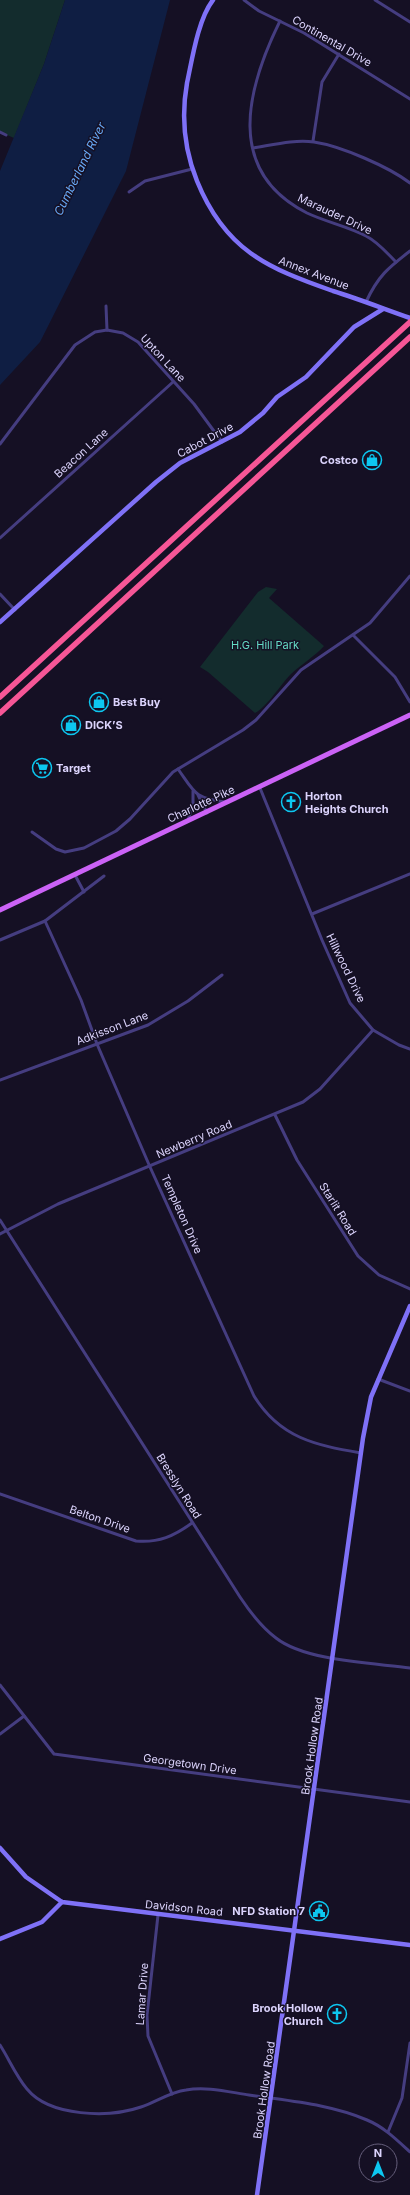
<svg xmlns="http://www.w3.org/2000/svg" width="410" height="2195" viewBox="0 0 410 2195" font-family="Inter,sans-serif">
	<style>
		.green { fill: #132c2d }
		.water { fill: #0f1e43 }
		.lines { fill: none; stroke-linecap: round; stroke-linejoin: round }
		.street { stroke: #453d80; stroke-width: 3 }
		.secondary { stroke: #7f71f7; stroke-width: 4.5 }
		.primary { stroke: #cb62f6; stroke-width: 5 }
		.highway { stroke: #f65696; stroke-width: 5.5 }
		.labels { text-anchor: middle; stroke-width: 3; stroke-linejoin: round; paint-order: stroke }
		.street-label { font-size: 11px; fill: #dcd4fd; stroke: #151024 }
		.poi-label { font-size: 11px; font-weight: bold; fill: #dcd4fd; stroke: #151024; text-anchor: start }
		.park-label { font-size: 11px; fill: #64d9c5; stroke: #151024 }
		.water-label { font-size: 12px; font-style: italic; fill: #68a9f7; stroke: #151024 }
	</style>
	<rect width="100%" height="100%" fill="#151024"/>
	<g class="green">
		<path d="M0,0h65l-21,64 -30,74 -14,-6z"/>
		<path d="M266,587l11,2 -8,9 55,48c-9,10 -22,18 -33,28 -10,10 -24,33 -36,39l-47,-41 -8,-5 58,-75z"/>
	</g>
	<path class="water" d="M65,0h105l-44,171 -86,171 -40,43v-214l44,-107z"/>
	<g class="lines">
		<g class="street">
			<path d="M244,0l15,11 45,22 106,66"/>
			<path d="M375,0l35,22"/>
			<path d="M280,21c-33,67 -56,150 27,192 19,9 40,13 59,23 12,6 21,17 30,26"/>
			<path d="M0,132l6,3"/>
			<path d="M313,141l9,-59 17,-28"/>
			<path d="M253,148c19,-3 42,-9 61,-6 27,4 75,25 96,41"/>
			<path d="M129,192l16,-11 47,-12"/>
			<path d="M366,302c12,-26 22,-34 44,-51"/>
			<path d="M106,306l1,24"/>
			<path d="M0,444l75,-99 20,-13 12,-2 16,3 15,9 56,62 28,38"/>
			<path d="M0,538l173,-156"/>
			<path d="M0,594l15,16"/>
			<path d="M353,635l42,42 15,25"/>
			<path d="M178,769c17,24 16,29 47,33"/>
			<path d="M260,788l62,152 28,63 23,27 26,15 11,4"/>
			<path d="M198,795l9,18"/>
			<path d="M188,820l5,-15v-14"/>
			<path d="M32,832l24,17 9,3 19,-4 32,-17 14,-12 43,-47 70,-42 13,-10 45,-50 69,-47 40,-47"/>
			<path d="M75,875l9,17"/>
			<path d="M312,914l98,-40"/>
			<path d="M45,921l36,79 16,44 53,123 104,229c26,42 61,49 107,57"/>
			<path d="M0,940l45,-19 59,-45"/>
			<path d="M0,1080l148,-55 40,-24 34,-26"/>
			<path d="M275,1115l22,45 61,96 21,19 31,14"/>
			<path d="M0,1220l240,377c10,15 21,30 36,41 29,23 97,25 134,30"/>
			<path d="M0,1234l58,-30 245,-102 17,-13 53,-59"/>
			<path d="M378,1379l32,12"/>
			<path d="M0,1494l136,47c23,2 38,-5 56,-18"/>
			<path d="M0,1685l54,69 356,48"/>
			<path d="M0,1734l24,-18"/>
			<path d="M158,1915l-11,100 1,21 24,58"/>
			<path d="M0,2045c9,14 16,31 27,44 23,28 82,29 114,18 15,-5 29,-15 45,-17 20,-4 43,2 63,5 39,6 81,9 118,25 17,7 30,20 43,32"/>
			<path d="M388,2132l14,-34 8,-55"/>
		</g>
		<g class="secondary">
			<path d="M213,0c-15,19 -21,60 -26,83 -6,34 -3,66 10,98 28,69 70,87 136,110 26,8 51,18 77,27"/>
			<path d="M0,622l156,-140 24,-19 60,-31 23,-19 14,-16 29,-20 48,-50 29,-18"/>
			<path d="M0,1848l26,29 36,25 348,43"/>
			<path d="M0,1939l42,-17 20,-20"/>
			<path d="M257,2195l106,-757 8,-41 39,-91"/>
		</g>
		<path class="primary" d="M0,910l410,-195"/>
		<g class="highway">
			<path d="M0,697l410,-375"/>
			<path d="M0,713l410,-376"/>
		</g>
	</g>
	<defs>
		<symbol id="shop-ring" viewBox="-11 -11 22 22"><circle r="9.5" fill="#151024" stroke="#0dc7f0" stroke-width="1.5"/><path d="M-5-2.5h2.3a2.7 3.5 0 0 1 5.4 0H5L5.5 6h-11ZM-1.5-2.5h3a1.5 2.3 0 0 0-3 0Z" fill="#0dc7f0"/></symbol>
		<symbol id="supermarket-ring" viewBox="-11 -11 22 22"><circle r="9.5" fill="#151024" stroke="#0dc7f0" stroke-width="1.5"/><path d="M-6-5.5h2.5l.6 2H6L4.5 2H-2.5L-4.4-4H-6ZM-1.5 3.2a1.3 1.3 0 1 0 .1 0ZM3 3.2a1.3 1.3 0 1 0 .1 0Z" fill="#0dc7f0"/></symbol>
		<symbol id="church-ring" viewBox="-11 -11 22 22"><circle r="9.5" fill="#151024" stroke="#0dc7f0" stroke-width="1.5"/><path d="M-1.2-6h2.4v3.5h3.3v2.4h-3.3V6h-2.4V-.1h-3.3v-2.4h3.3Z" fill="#0dc7f0"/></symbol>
		<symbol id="civic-ring" viewBox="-11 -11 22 22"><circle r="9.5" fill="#151024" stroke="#0dc7f0" stroke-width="1.5"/><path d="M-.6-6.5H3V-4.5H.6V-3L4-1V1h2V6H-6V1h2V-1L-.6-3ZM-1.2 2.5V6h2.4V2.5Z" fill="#0dc7f0"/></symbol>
	</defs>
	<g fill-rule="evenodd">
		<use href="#shop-ring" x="361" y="449" width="22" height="22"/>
		<use href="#shop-ring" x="88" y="691" width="22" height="22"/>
		<use href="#shop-ring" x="60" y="714" width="22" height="22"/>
		<use href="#supermarket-ring" x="31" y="757" width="22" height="22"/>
		<use href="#church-ring" x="280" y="791" width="22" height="22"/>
		<use href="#civic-ring" x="308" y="1900" width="22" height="22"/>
		<use href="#church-ring" x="326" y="2003" width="22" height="22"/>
	</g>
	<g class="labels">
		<g class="street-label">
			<text transform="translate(332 41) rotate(30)" y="4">Continental Drive</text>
			<text transform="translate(335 214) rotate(25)" y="4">Marauder Drive</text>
			<text transform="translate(314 273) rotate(21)" y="4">Annex Avenue</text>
			<text transform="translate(163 358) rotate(47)" y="4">Upton Lane</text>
			<text transform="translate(205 440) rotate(-28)" y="4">Cabot Drive</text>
			<text transform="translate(81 453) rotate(-42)" y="4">Beacon Lane</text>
			<text transform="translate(201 804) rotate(-25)" y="4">Charlotte Pike</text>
			<text transform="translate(346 968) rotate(64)" y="4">Hillwood Drive</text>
			<text transform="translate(112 1028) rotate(-21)" y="4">Adkisson Lane</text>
			<text transform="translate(194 1139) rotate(-23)" y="4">Newberry Road</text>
			<text transform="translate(338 1209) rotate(58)" y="4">Starlit Road</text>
			<text transform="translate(182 1214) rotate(66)" y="4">Templeton Drive</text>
			<text transform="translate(179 1486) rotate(58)" y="4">Bresslyn Road</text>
			<text transform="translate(100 1519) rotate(19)" y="4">Belton Drive</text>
			<text transform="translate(312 1746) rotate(-82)" y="4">Brook Hollow Road</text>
			<text transform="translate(190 1764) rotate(8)" y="4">Georgetown Drive</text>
			<text transform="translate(184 1908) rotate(6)" y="4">Davidson Road</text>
			<text transform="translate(142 1994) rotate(-86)" y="4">Lamar Drive</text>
			<text transform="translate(264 2090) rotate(-82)" y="4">Brook Hollow Road</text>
		</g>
		<g class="poi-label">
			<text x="358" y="464" text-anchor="end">Costco</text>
			<text x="113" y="706">Best Buy</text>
			<text x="85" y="729">DICK’S</text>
			<text x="56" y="772">Target</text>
			<text x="305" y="800">Horton<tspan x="305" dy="13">Heights Church</tspan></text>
			<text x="305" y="1915" text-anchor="end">NFD Station 7</text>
			<text x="323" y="2012" text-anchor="end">Brook Hollow<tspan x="323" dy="13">Church</tspan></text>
		</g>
		<g class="park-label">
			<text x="265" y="649">H.G. Hill Park</text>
		</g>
		<g class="water-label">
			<text transform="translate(80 169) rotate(-64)" y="4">Cumberland River</text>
		</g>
	</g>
	<g transform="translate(378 2163)"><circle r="19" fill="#151024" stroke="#655e7b"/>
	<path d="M0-3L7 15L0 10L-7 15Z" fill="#0dc7f0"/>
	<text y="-6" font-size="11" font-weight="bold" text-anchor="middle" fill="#dcd4fd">N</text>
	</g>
</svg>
